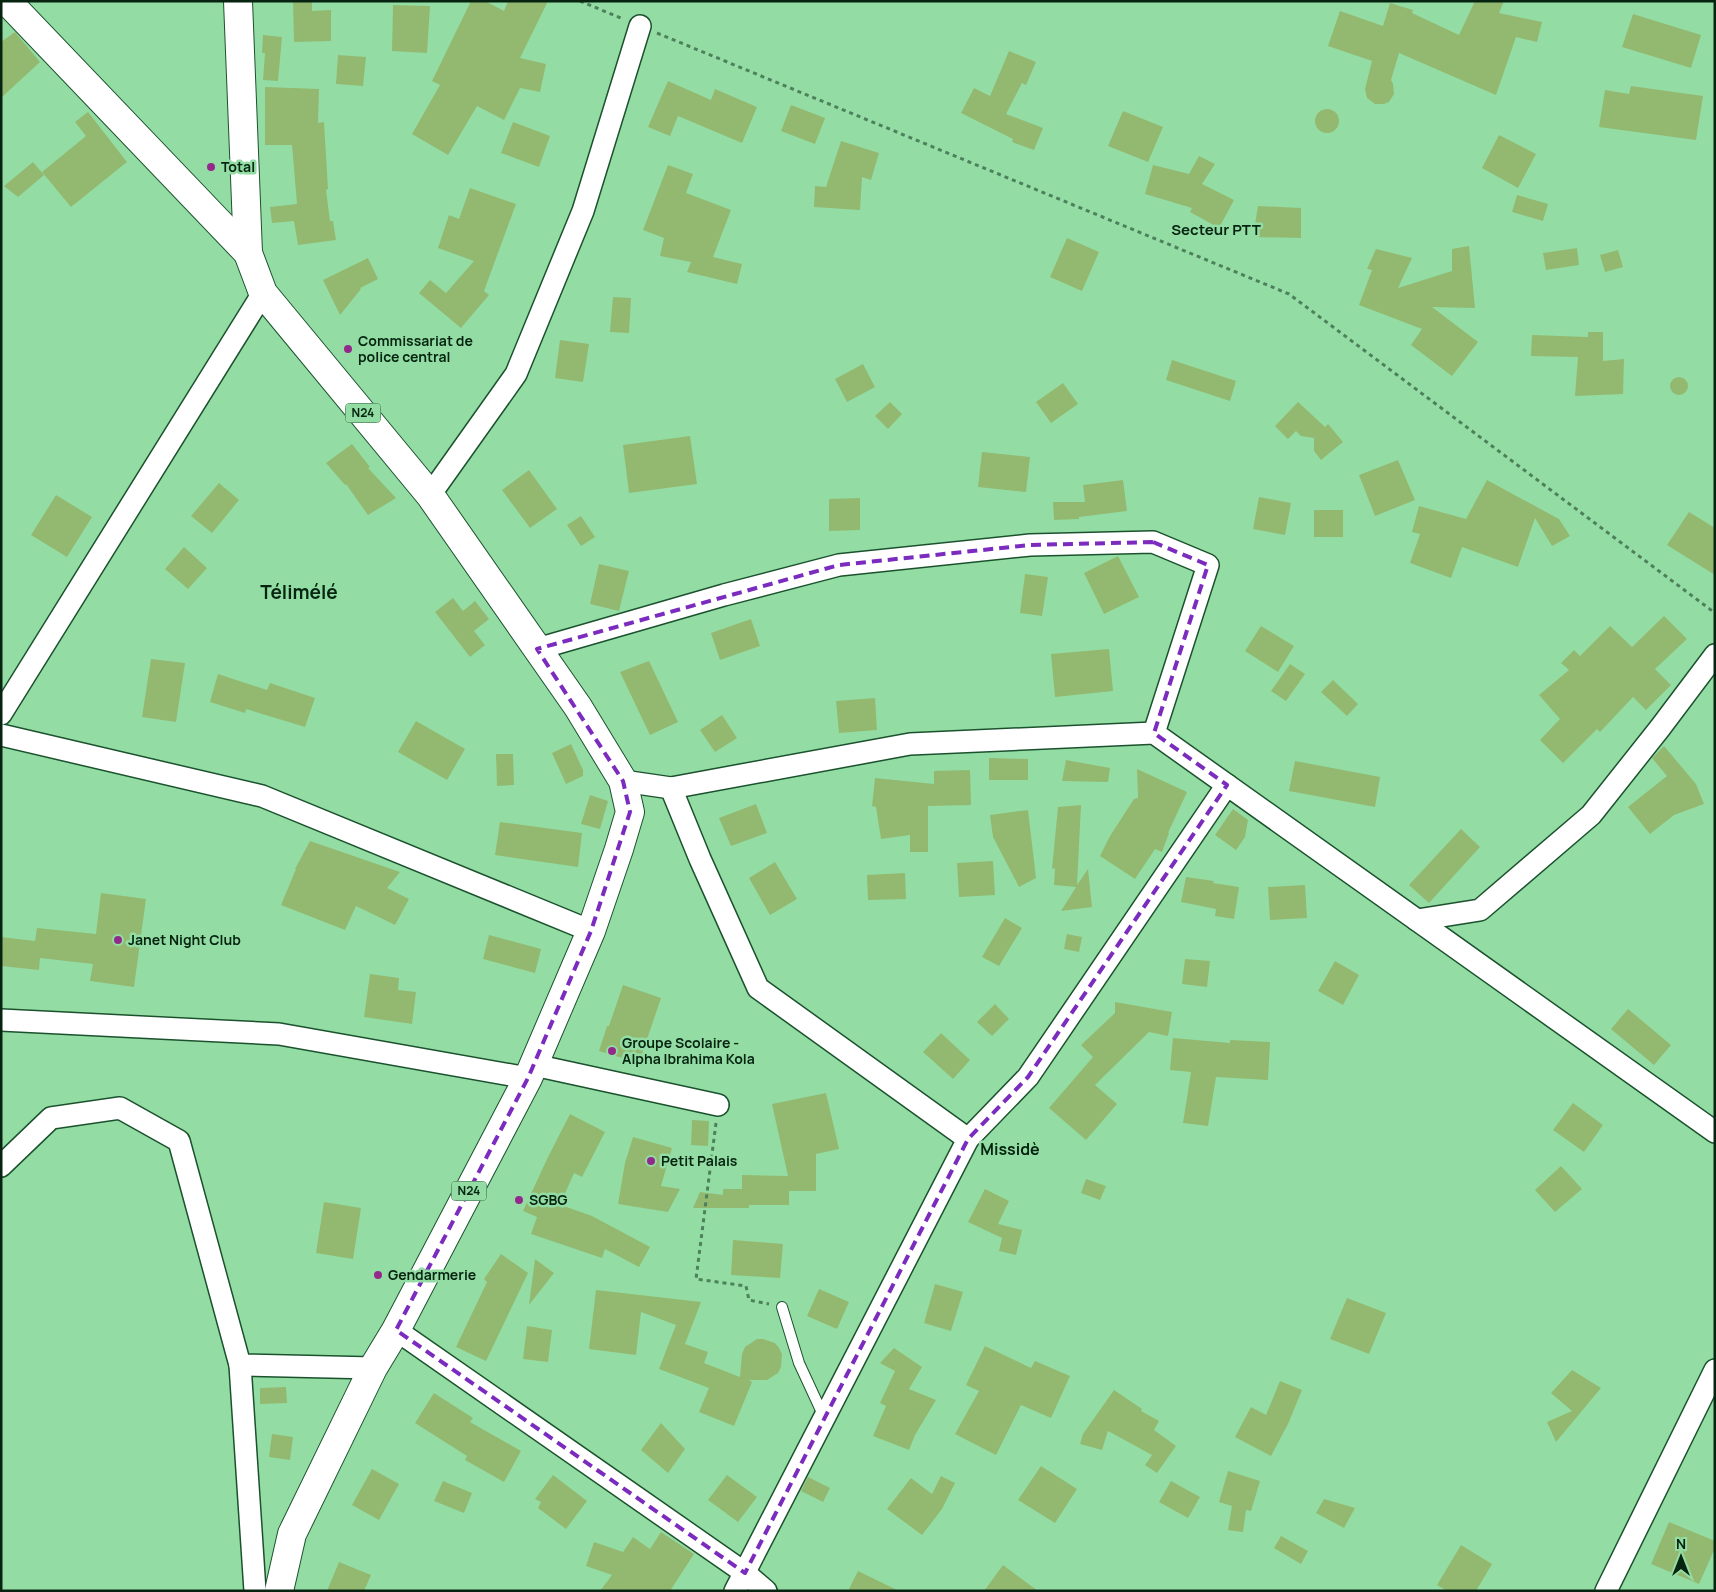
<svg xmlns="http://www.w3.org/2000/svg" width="1716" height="1592" viewBox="0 0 1716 1592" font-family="Manrope,sans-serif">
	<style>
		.building { fill: #93b970 }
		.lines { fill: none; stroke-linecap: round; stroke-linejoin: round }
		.service-casing { stroke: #1b522d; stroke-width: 12 }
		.minor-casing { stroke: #1b522d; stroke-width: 24 }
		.primary-casing { stroke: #1b522d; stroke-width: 30 }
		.path { stroke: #4d815b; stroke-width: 3; stroke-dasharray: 4 4; stroke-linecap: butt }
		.service { stroke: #fff; stroke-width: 10 }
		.minor { stroke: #fff; stroke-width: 21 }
		.primary { stroke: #fff; stroke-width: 28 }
		.marked { fill: none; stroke: #7b2cbf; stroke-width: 4; stroke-dasharray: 10 6; stroke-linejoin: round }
		.poi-dot { fill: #94298c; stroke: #93dda5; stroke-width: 2 }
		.labels { text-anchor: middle; stroke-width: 5; stroke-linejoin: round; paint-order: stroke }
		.shield { fill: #93dda5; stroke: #305c3d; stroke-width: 1 }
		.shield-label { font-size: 12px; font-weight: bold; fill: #062410 }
		.poi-label { font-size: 14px; font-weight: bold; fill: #062410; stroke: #93dda5; text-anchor: start }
		.neighbourhood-label { font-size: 15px; font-weight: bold; fill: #062410; stroke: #93dda5 }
		.quarter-label { font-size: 16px; font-weight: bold; fill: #062410; stroke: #93dda5 }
		.district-label { font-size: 19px; font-weight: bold; fill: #062410; stroke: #93dda5 }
	</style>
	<rect width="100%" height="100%" fill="#93dda5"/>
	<g class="building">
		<path d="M293,1h19v10l19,-1v31l-37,1z"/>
		<path d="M471,1h14l19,10 4,-10h40l-28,57 26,6 -6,28 -20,-4 -16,32 -27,-14 -29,49 -36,-21 28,-49 -8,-4z"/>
		<path d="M1475,1h29l-5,12 43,9 -5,20 -21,-5 -20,58 -97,-42 -8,27 2,4 1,10 -5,8 -5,2h-9l-8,-6 -2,-9 7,-28 -44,-15 12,-35 43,15 7,-23 23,7 -1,3 47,22z"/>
		<path d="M393,5l37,1 -3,47 -35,-2z"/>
		<path d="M1633,14l68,21 -10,33 -69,-21z"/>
		<path d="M15,32l25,30 -39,36v-56z"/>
		<path d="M263,35l19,2 -4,44 -15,-1 2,-27h-3z"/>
		<path d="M1009,51l27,11 -10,23 -4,-2 -16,31 37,14 -9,22 -22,-8 1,-3 -52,-26 13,-25 16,8z"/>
		<path d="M338,55l28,2 -3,29 -27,-2z"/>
		<path d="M668,81l43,19 4,-11 42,18 -15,36 -64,-27 -8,20 -22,-9z"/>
		<path d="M1631,86l72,10 -7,44 -97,-13 6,-37 24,4z"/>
		<path d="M265,87l54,2 -1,34 6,-1 4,67 -2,1 4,31h3l3,19 -38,5 -4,-24 -22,2 -2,-16 27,-3 -5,-59h-27z"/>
		<path d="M791,105l34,13 -10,26 -34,-13z"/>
		<circle cx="1327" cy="121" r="12"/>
		<path d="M1123,111l40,16 -15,35 -40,-16z"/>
		<path d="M88,112l39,50 -56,45 -29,-35 44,-36 -11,-14z"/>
		<path d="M513,122l37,14 -11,31 -38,-14z"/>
		<path d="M1499,135l37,19 -18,34 -36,-20z"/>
		<path d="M841,141l38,12 -8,27 -9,-3 -2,33 -46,-3 1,-21 11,1z"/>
		<path d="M1199,156l16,8 -13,20 32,16 -15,28 -29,-16 2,-4 -47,-14 8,-29 36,9z"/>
		<path d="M33,162l11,13 -26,22 -14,-11z"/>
		<path d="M668,165l25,9 -7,19 45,17 -18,47 29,7 -5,20 -50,-12 4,-10 -31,-6 4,-18 -21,-8z"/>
		<path d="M470,188l46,16 -32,87 5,4 -28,33 -42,-35 11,-13 16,13 28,-32 -36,-13 11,-33 10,4z"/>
		<path d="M1517,195l31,9 -5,17 -31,-9z"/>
		<path d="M1258,206l43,2v30l-48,-1z"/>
		<path d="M1067,238l32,14 -17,39 -32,-14z"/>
		<path d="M1469,246l6,62 -43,-1 46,35 -26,34 -41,-31 11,-16 -63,-24 13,-35 -5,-1 9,-20 36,9 -14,30 54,-17v-22z"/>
		<path d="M1577,248l2,17 -33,5 -3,-17z"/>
		<path d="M1618,250l5,17 -18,5 -5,-17z"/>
		<path d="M368,258l10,21 -18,9 1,1 -21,26 -17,-35z"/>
		<path d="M613,297l18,1 -2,35 -19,-1z"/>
		<path d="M1588,332h15v29l21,-2 -1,35 -48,2 3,-39 -47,-1 1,-21 56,2z"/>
		<path d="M560,340l29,4 -6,38 -28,-4z"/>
		<path d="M1172,360l64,21 -6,20 -64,-21z"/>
		<path d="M863,364l12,23 -28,15 -12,-23z"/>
		<circle cx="1679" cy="386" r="9"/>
		<path d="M1063,383l15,21 -27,19 -15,-21z"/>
		<path d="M890,402l12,12 -14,15 -13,-13z"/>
		<path d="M1298,402l27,25 3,-3 15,18 -22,18 -7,-9v-13l-13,-2 -5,-5 -8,8 -13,-13z"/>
		<path d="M690,436l7,48 -68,9 -6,-48z"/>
		<path d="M352,444l18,23 -2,1 28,30 -28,17 -22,-31 -1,1 -19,-22z"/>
		<path d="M982,452l48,5 -4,35 -48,-5z"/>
		<path d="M1398,460l17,40 -40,16 -16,-41z"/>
		<path d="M529,470l28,39 -27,19 -28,-38z"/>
		<path d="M1123,480l4,31 -48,6v2l-25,1 -1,-18h32l-2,-17z"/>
		<path d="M1487,480l72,39 11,17 -18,10 -17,-28 -17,49 -56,-20 -11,31 -41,-15 10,-29 -8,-2 7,-26 47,13z"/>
		<path d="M219,483l20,17 -27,33 -21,-17z"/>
		<path d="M56,495l36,22 -25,40 -36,-22z"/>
		<path d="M1259,497l32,6 -6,32 -32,-6z"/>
		<path d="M860,498v32l-31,1v-32z"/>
		<rect x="1314" y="510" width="29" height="27"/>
		<path d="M1689,512l26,16v47l-48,-30z"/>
		<path d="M581,516l14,21 -14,9 -14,-21z"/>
		<path d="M184,547l23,21 -19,21 -23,-20z"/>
		<path d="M1118,556l21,41 -35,17 -20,-41z"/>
		<path d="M599,564l30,7 -10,40 -29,-7z"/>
		<path d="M1025,574l23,3 -6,39 -22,-3z"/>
		<path d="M453,598l10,13 12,-10 14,18 -15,12 11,14 -15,12 -35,-45z"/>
		<path d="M1664,616l23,23 -32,30 16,16 -25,25 -13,-13 -33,35 -3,-3 -34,34 -23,-23 20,-21 -21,-24 30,-25 -8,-7 13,-13 6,6 30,-30 22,21z"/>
		<path d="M751,619l9,27 -40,14 -9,-27z"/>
		<path d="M1261,626l33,20 -16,26 -33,-21z"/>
		<path d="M1109,649l4,42 -58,6 -4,-43z"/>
		<path d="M151,659l34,4 -9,59 -34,-5z"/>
		<path d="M649,661l29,61 -28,13 -30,-63z"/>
		<path d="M1290,664l15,10 -19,27 -15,-10z"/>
		<path d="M218,674l49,16 3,-7 45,15 -10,29 -59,-18 -1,4 -35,-11z"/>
		<path d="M1333,680l25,24 -11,12 -26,-24z"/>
		<path d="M875,698l2,32 -38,3 -3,-32z"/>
		<path d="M722,715l15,23 -22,14 -15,-22z"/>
		<path d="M416,721l49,28 -18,31 -49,-28z"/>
		<path d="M571,744l12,26v6l-17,8 -14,-31z"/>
		<path d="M1664,746l32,38 8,20 -30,11 -24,19 -22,-27 39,-31 -15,-18z"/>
		<path d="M496,754h17l1,31 -17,1z"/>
		<path d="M989,758l39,1v21h-39z"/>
		<path d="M1066,760l44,8 -2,14 -46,-1z"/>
		<path d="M1295,761l85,16 -5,30 -86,-16z"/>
		<path d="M1137,769l50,23 -19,41h1l-7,19 -7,-3 -20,30 -35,-23 10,-20 24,-37 4,-1z"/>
		<path d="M970,770l1,35 -43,1v46h-18v-17l-29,4 -5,-32 -4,-1 3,-28 59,6v-13z"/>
		<path d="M590,795l18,6 -8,28 -19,-5z"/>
		<path d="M756,804l11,29 -36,13 -12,-28z"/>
		<path d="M1081,805l-4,80 11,-16 4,38 -31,4 15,-24 -22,-2 1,-17 -3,1 6,-62z"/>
		<path d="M1233,809l15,11 -3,17 -9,13 -21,-15z"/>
		<path d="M1028,810l8,68 -17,9 -26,-50 -3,-22z"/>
		<path d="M500,822l82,11 -4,34 -83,-12z"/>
		<path d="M1461,829l19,18 -51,56 -20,-18z"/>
		<path d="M310,841l90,31 -13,16 22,11 -14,26 -39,-19 -11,24 -64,-25 15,-36h-1z"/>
		<path d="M993,861l2,34 -36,2 -2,-34z"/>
		<path d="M775,862l22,37 -27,16 -21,-37z"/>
		<path d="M905,873l1,26 -38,1 -1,-25z"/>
		<path d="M1186,877l28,4 -1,2 26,4 -5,32 -19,-3 1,-7 -35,-7z"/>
		<path d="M1305,885l2,33 -37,2 -2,-33z"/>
		<path d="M101,893l45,6 -12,88 -44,-6 3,-17 -53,-6 -1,12 -38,-4v-29l34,4 2,-13 59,6z"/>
		<path d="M1005,918l17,10 -23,38 -17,-9z"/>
		<path d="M1067,934l15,3 -3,15 -15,-3z"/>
		<path d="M489,935l52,14 -6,24 -52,-14z"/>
		<path d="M1185,959l25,2 -3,26 -25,-3z"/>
		<path d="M1335,961l24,14 -16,30 -25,-14z"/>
		<path d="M370,974l29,4 -1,12 18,2 -4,32 -48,-7z"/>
		<path d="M623,985l38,13 -22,65 -40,-12 8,-25h2z"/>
		<path d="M1115,1002l57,10 -4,24 -19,-4 -54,53 22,19 -31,36 -37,-32 44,-51 -12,-12 34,-32z"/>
		<path d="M995,1004l14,15 -17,17 -15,-14z"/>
		<path d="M1628,1009l43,36 -17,20 -43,-36z"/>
		<path d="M941,1033l29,27 -17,19 -30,-27z"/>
		<path d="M1173,1038l57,5v-3l40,2 -2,38 -52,-3 -8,49 -25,-3 8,-51 -21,-2z"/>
		<path d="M826,1093l13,56 -23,5v37h-27v14h-40v3h-56l7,-16 23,3v-6h19v-14l46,1 -16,-72z"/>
		<path d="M1573,1103l30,22 -19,27 -31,-22z"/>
		<path d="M570,1114l35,18 -23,45 -8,-4 -10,23 -12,-2 11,6 -2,5 31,11 58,31 -11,20 -34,-18 -3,9 -71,-24 6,-17 -14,-6 25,-54z"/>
		<path d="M692,1120l17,1 -1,25 -17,-1z"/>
		<path d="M633,1137l39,11 -11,38 19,3 -12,23 -50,-8 7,-41z"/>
		<path d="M1561,1166l21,23 -27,23 -20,-22z"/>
		<path d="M1086,1179l20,7 -6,14 -19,-7z"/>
		<path d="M985,1189l24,12 -11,23 24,6 -6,25 -17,-4 3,-13 -34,-16z"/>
		<path d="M324,1202l37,6 -8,51 -37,-6z"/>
		<path d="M733,1240l50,4 -3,34 -49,-3z"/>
		<path d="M501,1254l27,19 -42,88 -30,-14 31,-65 -3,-3z"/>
		<path d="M535,1259l19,14 -25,32z"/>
		<path d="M935,1284l28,8 -12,39 -27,-8z"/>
		<path d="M819,1289l30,13 -12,27 -30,-13z"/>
		<path d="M596,1290l105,12 -16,42 23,8 -4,11 36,14 2,-23 3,-7 12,-8h6l12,4 4,5 3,6 -1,13 -3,6 -11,7h-18l3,2 -18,44 -35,-14 10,-24 -50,-19 17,-44 -35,-13 -5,43 -47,-6z"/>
		<path d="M1347,1298l39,15 -17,41 -39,-15z"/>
		<path d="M527,1326l25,4 -4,32 -25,-3z"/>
		<path d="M985,1346l46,22 4,-7 35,15 -19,42 -30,-13 -25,50 -41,-21 24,-43 -13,-6z"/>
		<path d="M894,1348l28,19 -13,22 27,11 -21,35 -6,15 -36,-14 13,-30 -6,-3 15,-32 -15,-8z"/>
		<path d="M1572,1370l29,18 -45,54 -9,-20 25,-11 -21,-18z"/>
		<path d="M1280,1381l22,9 -14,34 -17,32 -36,-19 16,-30 15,8z"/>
		<path d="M286,1387l1,16 -27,1v-16z"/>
		<path d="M1114,1390l28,19 -1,2 18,10 -5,9 22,16 -19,27 -12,-8 7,-10 -44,-24 -6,19 -22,-6 3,-10z"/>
		<path d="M434,1393l39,25 -3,4 51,29 -17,31 -39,-22 2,-4 -52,-33z"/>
		<path d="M661,1423l24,26 -17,24 -27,-23z"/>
		<path d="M272,1434l21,3 -3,23 -21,-3z"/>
		<path d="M1041,1466l36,23 -22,34 -37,-23z"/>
		<path d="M372,1469l27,15 -20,36 -27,-15z"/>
		<path d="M1228,1471l32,10 -9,30 -5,-1 -3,22 -15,-2 4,-24 -13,-4z"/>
		<path d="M553,1475l34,26 -21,28 -28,-21 3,-6 -6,-3z"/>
		<path d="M727,1475l30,22 -19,25 -30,-22z"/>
		<path d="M941,1476l14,7 -13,26 -20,26 -35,-26 24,-31 21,16z"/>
		<path d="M808,1477l22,11 -7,14 -22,-11z"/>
		<path d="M443,1481l29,12 -8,20 -30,-12z"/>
		<path d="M1171,1481l29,16 -12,21 -29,-16z"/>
		<path d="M1324,1499l31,9 -11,20 -28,-15z"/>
		<path d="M1669,1522l46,19v7l-16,36 -48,-20z"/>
		<path d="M661,1532l33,22 -24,37h-70l12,-16 -26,-9 8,-24 29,10 10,-15 17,12z"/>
		<path d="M1281,1536l27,15 -7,13 -27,-16z"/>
		<path d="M1461,1545l31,19 -16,27h-29l-10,-6z"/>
		<path d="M339,1562l32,13 -7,16h-37z"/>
		<path d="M1003,1565l35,26h-54z"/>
		<path d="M858,1571l41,20h-51z"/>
	</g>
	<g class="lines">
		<defs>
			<path id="service" d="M782,1307l17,56 25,54"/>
			<g id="minor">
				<path d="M430,495l86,-121 67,-163 57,-185"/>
				<path d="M537,649l187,-54 115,-30 191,-20 123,-3 55,23 -54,168"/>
				<path d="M1,714l262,-421"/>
				<path d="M1,735l261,61 329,135"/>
				<path d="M623,781l48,7 239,-44 244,-11 561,399"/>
				<path d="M671,788l29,71 58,129 210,151 -233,452"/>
				<path d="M1417,920l63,-10 111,-95 69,-87 55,-73"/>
				<path d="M1,1020l278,14 249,44"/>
				<path d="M534,1065l184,40"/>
				<path d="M968,1139l60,-62 199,-292"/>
				<path d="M1,1166l50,-48 69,-10 59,33 61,224 133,3"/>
				<path d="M396,1330l349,243 21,18"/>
				<path d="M240,1365l15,226"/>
				<path d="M1606,1591l109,-221"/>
			</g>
			<g id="primary">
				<path d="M7,1l241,252"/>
				<path d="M238,1l10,252 15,40 167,202 148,212 45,74 7,31 -11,37 -28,82 -63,147 -132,252 -23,38 -81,166 -13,57"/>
			</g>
		</defs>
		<use href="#service" class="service-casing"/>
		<use href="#minor" class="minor-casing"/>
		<use href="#primary" class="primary-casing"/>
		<g class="path">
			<path d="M580,1l43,18"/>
			<path d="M657,33l632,261 426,319"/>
			<path d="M716,1123l-20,156 50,7 3,14 20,4"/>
		</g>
		<use href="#service" class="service"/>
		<use href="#minor" class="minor"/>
		<use href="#primary" class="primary"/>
	</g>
	<path class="marked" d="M1153,542l55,23 -54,168 73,52 -199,292 -60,62 -223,434 -349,-243 132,-252 63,-147 39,-119 -7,-31 -86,-132 302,-84 191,-20z"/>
	<g class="poi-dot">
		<circle cx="211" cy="167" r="5"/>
		<circle cx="348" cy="349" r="5"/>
		<circle cx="118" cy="940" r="5"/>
		<circle cx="612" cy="1051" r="5"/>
		<circle cx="651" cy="1161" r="5"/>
		<circle cx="519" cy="1200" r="5"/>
		<circle cx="378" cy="1275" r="5"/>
	</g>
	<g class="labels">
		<g class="shield">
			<rect x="345.5" y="403.5" width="35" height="19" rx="4"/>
			<rect x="451.5" y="1181.5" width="35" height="19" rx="4"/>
		</g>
		<g class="shield-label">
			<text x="363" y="417">N24</text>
			<text x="469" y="1195">N24</text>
		</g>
		<g class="poi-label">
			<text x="221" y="172">Total</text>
			<text x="358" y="346">Commissariat de<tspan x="358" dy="16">police central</tspan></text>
			<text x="128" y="945">Janet Night Club</text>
			<text x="622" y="1048">Groupe Scolaire -<tspan x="622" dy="16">Alpha Ibrahima Kola</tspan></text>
			<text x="661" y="1166">Petit Palais</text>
			<text x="529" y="1205">SGBG</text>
			<text x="388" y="1280">Gendarmerie</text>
		</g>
		<g class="neighbourhood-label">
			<text x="1216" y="235">Secteur PTT</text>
		</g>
		<g class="quarter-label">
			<text x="1010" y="1155">Missidè</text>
		</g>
		<g class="district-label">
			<text x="299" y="599">Télimélé</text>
		</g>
	</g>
	<rect width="1716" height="1592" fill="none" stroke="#062410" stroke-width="5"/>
	<g transform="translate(1681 1557)" stroke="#93dda5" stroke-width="4" paint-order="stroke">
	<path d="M0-4L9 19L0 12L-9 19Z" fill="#062410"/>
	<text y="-8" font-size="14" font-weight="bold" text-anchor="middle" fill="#062410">N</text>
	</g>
</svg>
